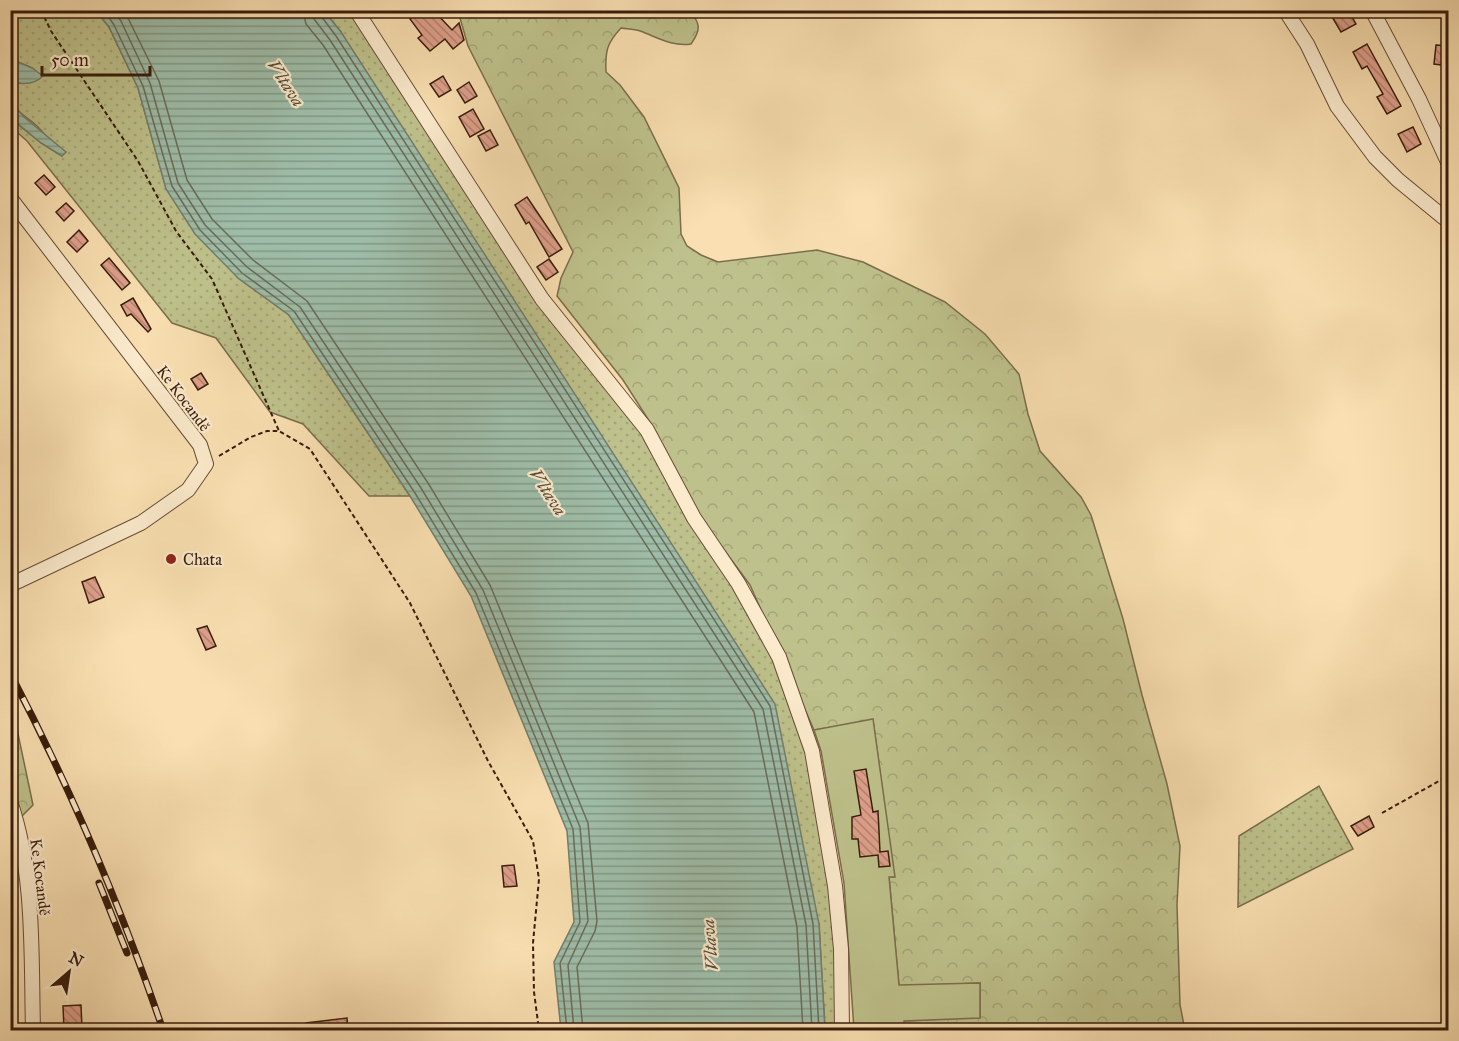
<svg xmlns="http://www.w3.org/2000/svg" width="1459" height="1041" viewBox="0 0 1459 1041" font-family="'IM FELL Great Primer',serif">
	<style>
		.grass { fill: url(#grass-dots); stroke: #7b6e4c; stroke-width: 1.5 }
		.forest { fill: url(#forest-crowns); stroke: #7b6e4c; stroke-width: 1.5 }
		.garden { fill: #bec18b; stroke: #7b6e4c; stroke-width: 1.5 }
		.water { fill: url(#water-rules); stroke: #757d6a; stroke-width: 1.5 }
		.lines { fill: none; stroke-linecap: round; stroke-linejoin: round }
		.shore { stroke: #6b6c5a; stroke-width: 1.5 }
		.building { fill: url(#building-back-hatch); stroke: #381c0c; stroke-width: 1.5 }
		.street-casing { stroke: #684d35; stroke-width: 16 }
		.path { stroke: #381c0c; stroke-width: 2; stroke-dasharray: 4.5 3; stroke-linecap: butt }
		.street { stroke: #fbeacc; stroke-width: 14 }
		.rail-casing { stroke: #381c0c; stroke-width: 7 }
		.rail { stroke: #fbeacc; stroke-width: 4.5; stroke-dasharray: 14; stroke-linecap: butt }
		.poi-dot { fill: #8f2418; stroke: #fbeacc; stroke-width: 2 }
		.labels { text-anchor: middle; stroke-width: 4.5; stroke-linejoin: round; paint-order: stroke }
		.street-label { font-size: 16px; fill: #381c0c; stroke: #fbeacc }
		.poi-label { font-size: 16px; fill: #381c0c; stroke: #fbeacc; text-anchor: start }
		.water-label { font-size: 18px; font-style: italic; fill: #574c3b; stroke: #fbeacc }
	</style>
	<defs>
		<pattern id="grass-dots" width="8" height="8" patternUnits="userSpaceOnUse" patternTransform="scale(1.5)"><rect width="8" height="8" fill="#bec18b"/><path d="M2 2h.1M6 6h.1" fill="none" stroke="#a4a577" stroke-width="1.8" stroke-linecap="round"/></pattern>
		<pattern id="forest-crowns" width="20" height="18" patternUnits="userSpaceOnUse" patternTransform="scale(1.5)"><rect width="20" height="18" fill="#bec18b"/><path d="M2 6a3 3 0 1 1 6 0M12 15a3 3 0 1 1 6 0" fill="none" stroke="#a4a577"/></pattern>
		<pattern id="water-rules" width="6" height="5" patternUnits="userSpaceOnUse" patternTransform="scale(1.5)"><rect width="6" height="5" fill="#9ebda8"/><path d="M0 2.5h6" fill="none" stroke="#829987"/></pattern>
		<pattern id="building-back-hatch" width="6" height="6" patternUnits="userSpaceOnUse" patternTransform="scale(1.5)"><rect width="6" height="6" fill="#dfa08b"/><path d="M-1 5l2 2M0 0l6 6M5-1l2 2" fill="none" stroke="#b68270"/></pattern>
	</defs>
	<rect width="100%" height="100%" fill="#f9dfb1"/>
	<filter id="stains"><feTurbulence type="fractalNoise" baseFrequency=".00333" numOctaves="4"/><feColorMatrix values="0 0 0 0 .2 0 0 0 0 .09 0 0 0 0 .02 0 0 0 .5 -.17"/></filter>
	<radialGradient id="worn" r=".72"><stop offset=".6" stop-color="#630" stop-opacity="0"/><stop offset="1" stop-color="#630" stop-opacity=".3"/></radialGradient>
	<g class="grass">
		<path d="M11,11h85l13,16 29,61 28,100 72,90 51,37 121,181h-41l-66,-72 -33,-12 -54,-74 -44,-15 -145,-182 -16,-14 -1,-9 31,25 21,13c-8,-10 -16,-21 -25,-30 -17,-15 -26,-14 -26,-41l21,-17 -21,-9v-33l2,-2z"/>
		<path d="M324,11h32l186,287 105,132 132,227 33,94 23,135 7,144h-17l-6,-106 -478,-892z"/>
		<path d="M1319,786l34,63 -115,58 1,-71z"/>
	</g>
	<g class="forest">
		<path d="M458,11h231c12,12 12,19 2,33 -19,3 -34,-7 -51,-13 -6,-2 -13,-2 -19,-3 -14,15 -16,23 -15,44l14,13 24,32 35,71 2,46 6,12 14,9 17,7 99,-12 46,12 82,40 40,32 34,40 9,40 12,37 41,46 10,18 32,104 19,76 25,89 13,62 -3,59 3,100 5,25h-281l-1,-9 77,-4v-34l-81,3 -10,-109h5l-21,-157 -59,10 -64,-145 -48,-65 -49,-93 -30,-47 -66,-84 4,-18 12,-26 -105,-206z"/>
		<path d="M10,718l7,11 16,76 -22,22z"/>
	</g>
	<path class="garden" d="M873,719l22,158h-6l10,108 81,-2v35l-76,3v9h-50l-10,-147 -23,-132 -7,-21z"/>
	<g class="water">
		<path d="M96,11h228l17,21 434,672 44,220 6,106h-264l-7,-68 20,-40 -7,-91 -96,-235 -61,-100 -121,-181 -51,-37 -43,-44 -29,-45 -28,-101 -29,-61z"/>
		<path d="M11,59l21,9 11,8c-8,8 -18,9 -30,6l-2,3z"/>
		<path d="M10,101l14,16 42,35 -4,4 -21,-13 -30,-25z"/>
	</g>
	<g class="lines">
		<g class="shore">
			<path d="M104,10l10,15 29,61 29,100 28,44 42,43 52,38 121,182 61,100 97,236 7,93 -20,41 7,67"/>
			<path d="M113,10l8,11 29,62 28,100 27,42 42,42 53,40 121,181 62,102 97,237 8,94 -20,44 6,65"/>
			<path d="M124,10l35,71 28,99 25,39 41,41 54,41 121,182 62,102 98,238 9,98 -2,10 -18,36 6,63"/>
			<path d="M303,10l3,14 17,21 431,667 43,215 6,103"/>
			<path d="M312,10l2,9 16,21 433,669 43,216 6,105"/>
			<path d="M320,10l1,6 15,20 434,670 43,218 6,106"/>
		</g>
	</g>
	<g class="building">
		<path d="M421,10h12l19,20 7,-7 5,17 -11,9 -8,-10 -15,12 -12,-13 4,-3 -12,-16z"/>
		<path d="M1340,10h8l8,14 -15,8 -10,-17z"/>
		<path d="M1367,44l34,62 -14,8 -10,-17 6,-3 -16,-28 -5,3 -9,-17z"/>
		<path d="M1436,45l13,1v20l-15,-2z"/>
		<path d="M443,76l8,14 -12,7 -9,-13z"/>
		<path d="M469,82l8,14 -12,7 -8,-13z"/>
		<path d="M473,109l11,20 -14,8 -11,-20z"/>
		<path d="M1413,127l8,17 -14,8 -9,-18z"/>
		<path d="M490,130l8,15 -12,6 -8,-15z"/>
		<path d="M44,175l11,12 -9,8 -11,-12z"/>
		<path d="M527,197l35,52 -13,8 -20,-35 -3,2 -11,-19z"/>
		<path d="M66,203l8,8 -10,10 -8,-9z"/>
		<path d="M79,230l9,11 -11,11 -10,-10z"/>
		<path d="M109,258l21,25 -8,7 -21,-25z"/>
		<path d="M549,259l9,13 -12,8 -9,-13z"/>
		<path d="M133,298l18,31 -3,3 -17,-18 -4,2 -6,-11z"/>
		<path d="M201,373l7,11 -10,6 -7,-11z"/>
		<path d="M95,577l9,20 -15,6 -7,-21z"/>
		<path d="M207,626l9,20 -10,4 -9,-21z"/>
		<path d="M866,769l7,43 5,-1 2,41 8,-1 2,15 -11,1 -1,-12 -18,2 -2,-18h-6v-22l9,-2 -7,-44z"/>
		<path d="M1369,816l5,11 -16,9 -7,-10z"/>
		<path d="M514,865l3,21 -13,1 -2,-21z"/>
		<path d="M81,1005l1,24 -18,1 -1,-24z"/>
		<path d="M347,1018l1,12h-41l-1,-7z"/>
	</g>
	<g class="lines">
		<defs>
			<g id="street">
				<path d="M356,10l186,289 105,131 47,88 44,65 41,74 33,94 23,135 6,63 1,81"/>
				<path d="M1285,10l22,34 30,62 38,51 23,23 50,41"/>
				<path d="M1372,10l47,89 29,63"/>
				<path d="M10,198l190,247 6,19 -18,26 -47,33 -131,62"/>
				<path d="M10,801c25,73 21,153 23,229"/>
			</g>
		</defs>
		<use href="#street" class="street-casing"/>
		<g class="path">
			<path d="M41,10l10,21 87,130 38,70 36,48 67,152"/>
			<path d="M219,456l32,-19 16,-6h12l31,18 100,154 78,158 45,80 6,38 -6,64 1,49 5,38"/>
			<path d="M1382,813l66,-37"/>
		</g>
		<use href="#street" class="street"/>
		<defs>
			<g id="rail">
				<path d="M10,673c61,116 111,234 153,357"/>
				<path d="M99,883l28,70"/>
			</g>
		</defs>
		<use href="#rail" class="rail-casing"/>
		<use href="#rail" class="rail"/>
	</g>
	<circle class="poi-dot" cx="171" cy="559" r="6"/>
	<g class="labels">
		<g class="street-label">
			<text transform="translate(184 398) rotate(53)" y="6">Ke Kocandě</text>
			<text transform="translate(41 877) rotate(83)" y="6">Ke Kocandě</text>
		</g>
		<g class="poi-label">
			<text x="183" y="565">Chata</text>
		</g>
		<g class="water-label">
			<text transform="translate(286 83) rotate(57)" y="6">Vltava</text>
			<text transform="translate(548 492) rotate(57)" y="6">Vltava</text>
			<text transform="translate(710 945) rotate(-95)" y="6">Vltava</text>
		</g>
	</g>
	<rect width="1459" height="1041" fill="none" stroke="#f9dfb1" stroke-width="36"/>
	<rect x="12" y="12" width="1435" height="1017" fill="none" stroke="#381c0c" stroke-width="3"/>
	<rect x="18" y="18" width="1423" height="1005" fill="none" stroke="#381c0c" stroke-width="1.5"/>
	<g transform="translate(69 972) rotate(29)" stroke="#fbeacc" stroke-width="4.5" paint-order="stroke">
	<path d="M0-4.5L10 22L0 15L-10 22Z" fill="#381c0c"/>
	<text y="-9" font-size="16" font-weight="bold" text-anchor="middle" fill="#381c0c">N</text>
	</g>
	<path d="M42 66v9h108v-9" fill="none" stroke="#381c0c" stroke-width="3"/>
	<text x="51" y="66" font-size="18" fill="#381c0c" stroke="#fbeacc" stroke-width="4.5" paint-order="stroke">50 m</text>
	<rect width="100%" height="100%" filter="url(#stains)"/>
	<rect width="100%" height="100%" fill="url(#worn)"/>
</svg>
